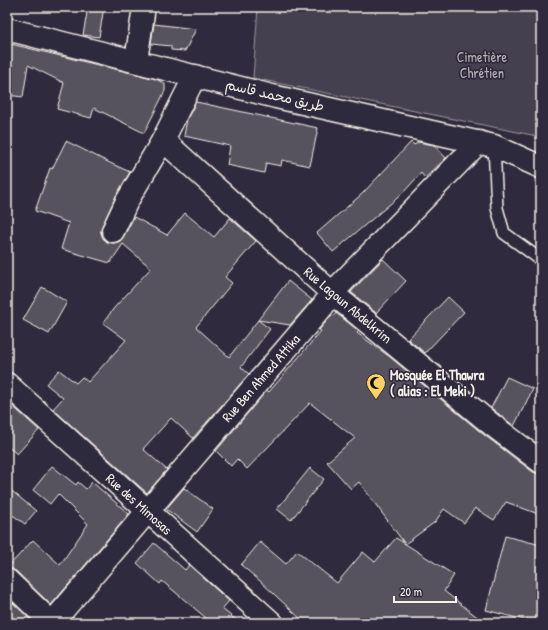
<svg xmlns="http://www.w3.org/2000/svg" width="548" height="630" viewBox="0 0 548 630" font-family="'Patrick Hand','Playpen Sans Arabic',sans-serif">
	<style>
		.green { fill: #454050; stroke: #9c989c }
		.building { fill: #56525f; stroke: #f4f1e8 }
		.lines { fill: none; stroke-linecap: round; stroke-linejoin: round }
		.lane-casing { stroke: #f4f1e8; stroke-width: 14 }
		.street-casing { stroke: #f4f1e8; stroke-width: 25 }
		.secondary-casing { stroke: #f4f1e8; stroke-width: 25 }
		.lane { stroke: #2f2a3d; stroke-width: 11 }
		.street { stroke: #2f2a3d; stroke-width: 22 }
		.secondary { stroke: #2f2a3d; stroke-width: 22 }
		.labels { text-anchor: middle; stroke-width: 3.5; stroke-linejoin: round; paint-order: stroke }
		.park-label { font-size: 14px; fill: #b7b3b3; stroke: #2f2a3d }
		.street-label { font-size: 14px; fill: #f4f1e8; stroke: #2f2a3d }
		.poi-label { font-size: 14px; font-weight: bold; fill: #f4f1e8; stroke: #2f2a3d; text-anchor: start }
	</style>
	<rect width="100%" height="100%" fill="#2f2a3d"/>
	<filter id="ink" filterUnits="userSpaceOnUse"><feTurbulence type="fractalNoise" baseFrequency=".025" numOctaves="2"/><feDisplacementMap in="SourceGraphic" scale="8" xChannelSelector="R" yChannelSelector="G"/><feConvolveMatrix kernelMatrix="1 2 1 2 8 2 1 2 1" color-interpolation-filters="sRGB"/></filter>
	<g filter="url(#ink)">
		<path class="green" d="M258,7h283v133l-9,-5 -279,-57z"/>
		<g class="building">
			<path d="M88,7h16l-5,30 -16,-2z"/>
			<path d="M154,24l42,5 -11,22 -14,-1v-4l-20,-2z"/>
			<path d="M7,43l149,36 9,5v7l-21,42 -50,-25 -3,10 -34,-9 7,-26 -36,-18 -5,32 -16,-2z"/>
			<path d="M196,102l122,26 -8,38 -28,-6 -1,6 -15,-3 -2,10 -37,-8 3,-19 -46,-10 3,-17z"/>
			<path d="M66,141l44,22 20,9 -14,24 -14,30 -1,6 2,6 4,4 7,1 6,-2 4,-5 10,-19 33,18 18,-22 29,24 16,-19 26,23 -31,36 7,6 -36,44 33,30 29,-37 12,9 -29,38 8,7 -56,64 -22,-20 -28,31 24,21 -20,23 -94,-84 10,-11 -17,-14 13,-14 17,13 6,-6 6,5 38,-42 -23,-17 11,-15 37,-40 -28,-24 -13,19 -49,-14 8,-26 -34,-12 15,-43 2,1z"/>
			<path d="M411,142l3,3 4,-3 16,3 12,13 -21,20 -4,-5 -19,21 -69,58 -16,-19 45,-39z"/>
			<path d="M383,259l23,22 -30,32 -25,-21z"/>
			<path d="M288,281l24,19 -22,25 -32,-5z"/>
			<path d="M42,287l25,15 -18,32 -26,-14z"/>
			<path d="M448,297l16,15 -39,41 -17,-14z"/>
			<path d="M336,313l23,18 -2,2 33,24 93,77 50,38 8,2v41l-35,-13 -12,18 -19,-12 -11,15 -20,-14 -9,13 -30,22 -46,-62 -8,7 -24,-27 28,-24 -45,-35 -63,66 -10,-10 -6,7 -15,-15 51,-61 2,2 52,-61 -2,-1 13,-15 2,1z"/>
			<path d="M507,377l26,12 -19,37 -23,-18z"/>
			<path d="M7,401l32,29 -22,24 -10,-8z"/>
			<path d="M52,466l24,19 2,-3 8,7 6,-7 37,32 -78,91 -35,-34 -9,-3 26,-28 27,25 28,-41 -30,-30 -8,10 -17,-14z"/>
			<path d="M310,468l14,11 -33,41 -14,-11z"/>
			<path d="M7,487l29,24 -11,13 -18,-13z"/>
			<path d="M184,488l29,21 -16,23 -31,-23z"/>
			<path d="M505,536l36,9v78h-5l-50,-13z"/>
			<path d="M396,538l58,37 -10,16 41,32h-180l-45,-42 -19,-16 19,-23 26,22 11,-13 40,32 26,-31 12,10z"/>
			<path d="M154,543l31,27 4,-5 40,36 -7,8 18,14h-28l-50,-42 -2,3 -23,-21z"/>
			<path d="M10,600l24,23h-27v-19z"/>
		</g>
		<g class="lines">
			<defs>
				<path id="lane" d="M494,146l3,62 7,25 37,27"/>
				<g id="street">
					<path d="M136,61l8,-54"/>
					<path d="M163,140l169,153 159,131 50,38"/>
					<path d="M113,231l14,-30 36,-61 32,-64"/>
					<path d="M7,384l265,239"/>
					<path d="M7,580l45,43"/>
					<path d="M52,623l271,-317 9,-13 147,-151"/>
				</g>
				<path id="secondary" d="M7,29l269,68 218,49 47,21"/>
			</defs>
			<use href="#lane" class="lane-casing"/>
			<use href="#street" class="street-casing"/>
			<use href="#secondary" class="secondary-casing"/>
			<use href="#lane" class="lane"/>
			<use href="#street" class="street"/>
			<use href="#secondary" class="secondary"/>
		</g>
	</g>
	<defs>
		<symbol id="mosque-pin" viewBox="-11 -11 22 30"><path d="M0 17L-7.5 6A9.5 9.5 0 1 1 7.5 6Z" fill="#ffd166" stroke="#2f2a3d"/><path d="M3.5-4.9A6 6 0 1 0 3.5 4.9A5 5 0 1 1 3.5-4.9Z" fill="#111"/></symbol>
	</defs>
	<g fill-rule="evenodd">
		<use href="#mosque-pin" x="365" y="372" width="22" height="30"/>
	</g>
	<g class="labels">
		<g class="park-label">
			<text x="482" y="62">Cimetière<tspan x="482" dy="16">Chrétien</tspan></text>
		</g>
		<g class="street-label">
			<text transform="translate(275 95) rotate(13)" y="5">طريق محمد قاسم</text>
			<text transform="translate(348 305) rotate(40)" y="5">Rue Lagoun Abdelkrim</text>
			<text transform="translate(261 378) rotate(-49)" y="5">Rue Ben Ahmed Attika</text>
			<text transform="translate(139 504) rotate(42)" y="5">Rue des Mimosas</text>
		</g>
		<g class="poi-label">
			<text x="390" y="380">Mosquée El Thawra<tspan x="390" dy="16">( alias : El Meki )</tspan></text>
		</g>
	</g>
	<rect width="548" height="630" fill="none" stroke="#2f2a3d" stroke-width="24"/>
	<rect x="12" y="12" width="524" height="606" fill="none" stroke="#f4f1e8" stroke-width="1.5" filter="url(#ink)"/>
	<path d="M394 596v6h62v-6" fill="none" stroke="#f4f1e8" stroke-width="2"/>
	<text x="400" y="596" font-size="12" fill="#f4f1e8" stroke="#2f2a3d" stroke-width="3" paint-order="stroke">20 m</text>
</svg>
